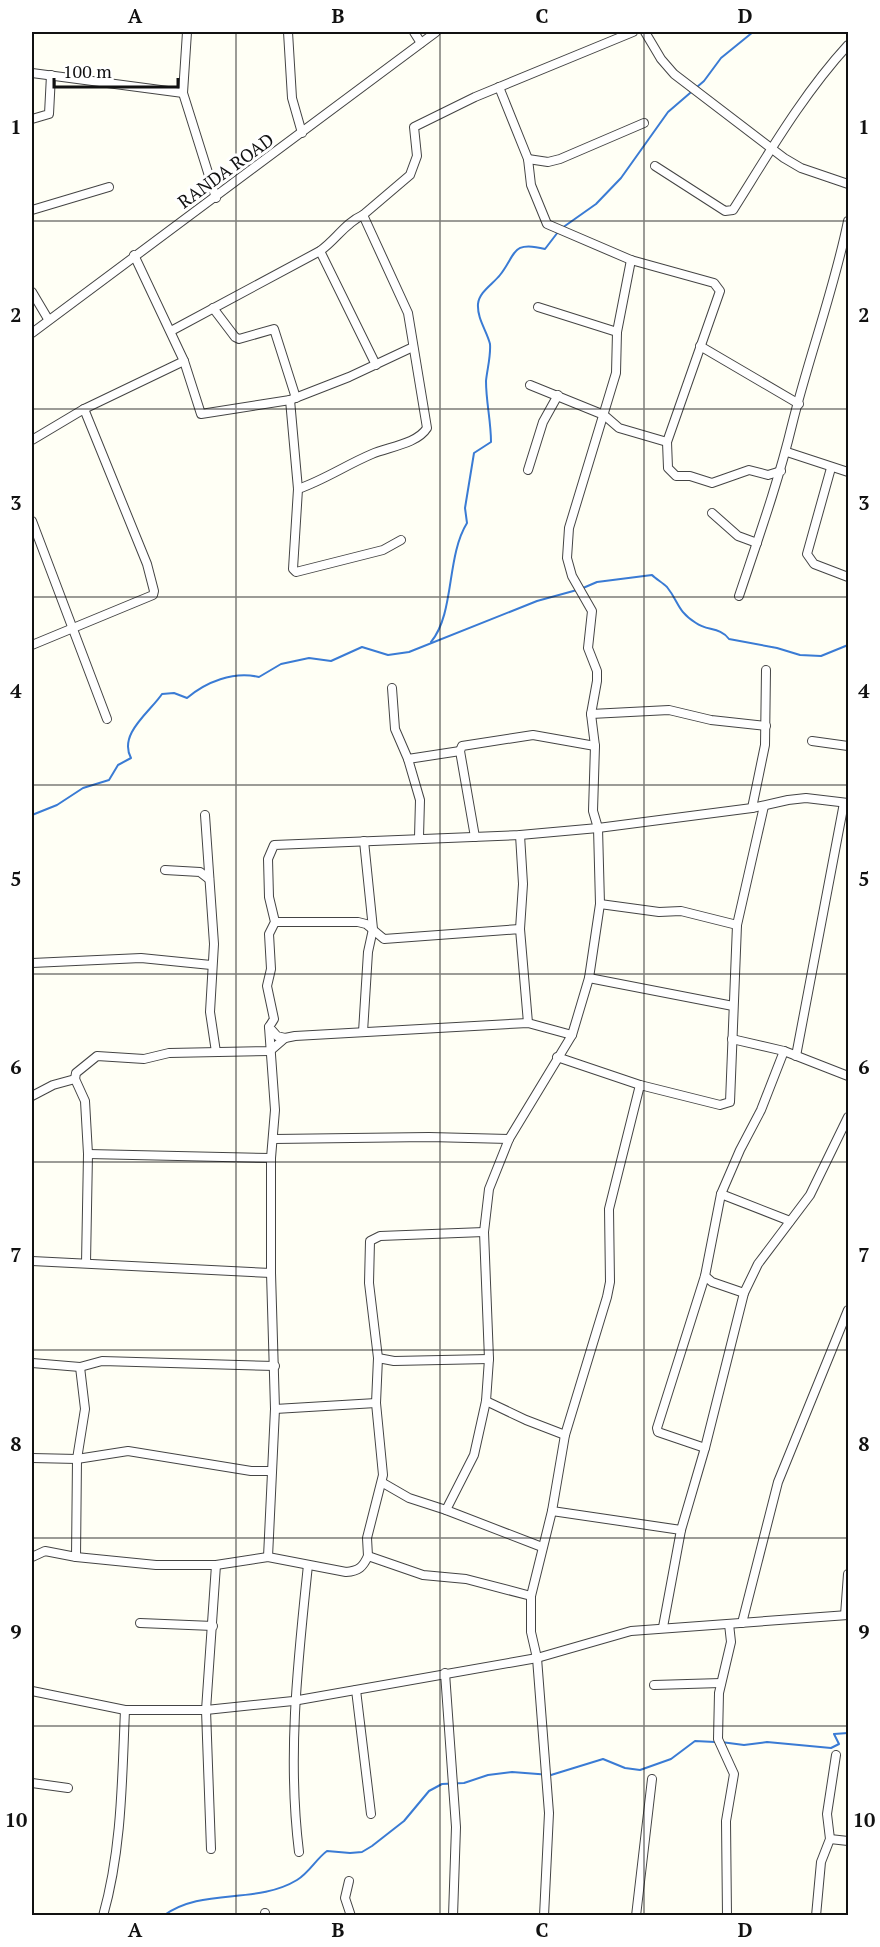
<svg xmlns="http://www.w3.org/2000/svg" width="880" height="1947" viewBox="0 0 880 1947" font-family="'PT Serif',serif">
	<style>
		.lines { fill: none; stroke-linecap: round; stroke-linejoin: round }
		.stream { stroke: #3a7bd4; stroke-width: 2 }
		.street-casing { stroke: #444; stroke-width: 10 }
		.street { stroke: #fff; stroke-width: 8 }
		.grid { fill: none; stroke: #111; stroke-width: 1.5; stroke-opacity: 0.55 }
		.labels { text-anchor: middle; stroke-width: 6; stroke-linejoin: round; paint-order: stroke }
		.street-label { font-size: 18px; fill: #111; stroke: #fff }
		.neatline { fill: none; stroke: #111; stroke-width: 2 }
		.grid-label { font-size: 20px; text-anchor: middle; font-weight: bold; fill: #111 }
	</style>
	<rect width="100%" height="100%" fill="#fffff5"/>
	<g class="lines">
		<g class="stream">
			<path d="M562,228l34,-24 25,-26 47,-66 36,-31 17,-23 32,-26"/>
			<path d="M583,588l14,-6 55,-7c4,4 11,8 15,12 12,15 10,24 29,36 11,8 24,4 33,16l48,9 23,7 21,1 27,-11"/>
			<path d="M431,642c24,-29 15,-85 36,-119l-2,-15 9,-55 17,-11c0,-21 -5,-40 -5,-61 1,-11 5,-25 4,-37 -3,-13 -13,-25 -12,-40 1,-12 15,-20 22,-29 16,-20 11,-35 45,-26l13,-17"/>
			<path d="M32,815l25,-10 26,-17 26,-8 9,-15 13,-7c-13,-24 19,-46 31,-64l12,-1 13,5c19,-16 46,-27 72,-21l22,-13 28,-6 22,3 31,-14 26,8 21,-3 128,-51 40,-11"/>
			<path d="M721,1742l23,3 23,-3 64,6 8,-4 -5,-10 14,-1"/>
			<path d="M163,1916c39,-29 93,-11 134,-36 12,-7 19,-21 30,-29l23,2 12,-1 10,-6 32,-25 25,-30 13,-7 22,-1 24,-8 24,-3 39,3 52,-16 22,9 15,2 31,-11 24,-18 20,1"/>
		</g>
		<defs>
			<g id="street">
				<path d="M187,32l-4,61 33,105"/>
				<path d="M288,32l4,66 10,35"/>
				<path d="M414,32l7,11"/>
				<path d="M645,32l16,27 13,15 110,84 17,10 47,16"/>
				<path d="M32,73l151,20"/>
				<path d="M499,87l29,72 3,26 16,39 84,36 83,23 6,8 -53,151 -48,-14 -15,-13 -74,-30"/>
				<path d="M32,119l17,-5 2,-39"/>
				<path d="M528,159l20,3 12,-3 84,-36"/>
				<path d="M655,166l70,45 8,-1c36,-57 70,-116 115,-165"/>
				<path d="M32,210l77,-23"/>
				<path d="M363,215l47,-40 7,-19 -3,-29 61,-30 158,-65"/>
				<path d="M320,251l56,114"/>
				<path d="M134,255l50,106 17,53 89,-14 59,-23 64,-30"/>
				<path d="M32,292l16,27"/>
				<path d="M538,307l79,25"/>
				<path d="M213,308l22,29 4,2 35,-10 22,69"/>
				<path d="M171,331l149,-80c16,-11 25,-28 43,-36l45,98 19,115c-10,16 -39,19 -55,26 -26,11 -48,26 -74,35"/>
				<path d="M32,333l404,-301"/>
				<path d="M700,346l99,58"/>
				<path d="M290,400l8,89 -5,80 3,3 87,-22 18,-10"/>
				<path d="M32,440l52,-31 100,-48"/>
				<path d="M667,442l1,26 8,8h14l22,7 37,-13 19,5 13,-4"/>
				<path d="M787,452l61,20"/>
				<path d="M831,468l-24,86 7,10 34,13"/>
				<path d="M528,470l15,-48 15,-27"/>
				<path d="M712,513l26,23 19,7"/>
				<path d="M32,521l75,198"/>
				<path d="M739,596c19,-57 39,-113 53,-171 17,-69 42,-135 56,-204"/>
				<path d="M32,645l121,-50 1,-4 -7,-27 -63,-155"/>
				<path d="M392,688l3,41 13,30 12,41 -1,37"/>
				<path d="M591,714l78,-4 42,10 55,6"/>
				<path d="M812,741l36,5"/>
				<path d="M408,759l52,-8"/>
				<path d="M752,808l13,-63 1,-75"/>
				<path d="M205,815l9,129 -4,68 6,40"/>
				<path d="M475,837l-15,-86 2,-5 71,-11 62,11"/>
				<path d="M165,870l35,2 9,7"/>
				<path d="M600,904l59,8 22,-1 56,14"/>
				<path d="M275,922h83l8,2 18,15 136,-10 8,94"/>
				<path d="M520,929l3,-45 -3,-49"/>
				<path d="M32,963l109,-5 70,7"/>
				<path d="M589,978l144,28"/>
				<path d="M363,1032l5,-80 5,-23 -9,-88"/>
				<path d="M285,1038l-8,-2 -8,-9 5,-8 -7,-33 4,-17 -2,-35 6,-12 -6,-25 -1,-38 6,-14 246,-10 78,-7 154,-20 36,-8 18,-2 42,5"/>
				<path d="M732,1039l52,12 64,25"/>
				<path d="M796,1056l48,-253"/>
				<path d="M557,1057l83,28 80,20 10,-3 7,-177 27,-119"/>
				<path d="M75,1079l1,-6 21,-17 47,3 25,-6 101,-2 15,-13 10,-2 233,-13 44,12"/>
				<path d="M75,1079l10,22 3,53 -2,109"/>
				<path d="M32,1096l21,-11 22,-6"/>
				<path d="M274,1139l155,-2 80,2"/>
				<path d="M88,1154l183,4"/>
				<path d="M721,1194l69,27"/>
				<path d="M32,1261l239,12"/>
				<path d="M705,1276l7,6 32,11"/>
				<path d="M378,1358l16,3 95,-2"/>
				<path d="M32,1363l48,4 22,-6 173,5"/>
				<path d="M486,1401l40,19 39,15"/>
				<path d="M275,1409l101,-6"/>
				<path d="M705,1448l-47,-16 -1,-4 48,-152 16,-82 19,-44 21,-40 23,-59"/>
				<path d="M32,1458l45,1 51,-8 123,20h21"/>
				<path d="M383,1483l26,15 37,12 96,37"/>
				<path d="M446,1510l28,-55 12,-54 3,-42 -5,-127 5,-43 20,-50 63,-104 17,-57 11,-74 -2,-76 -5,-17 2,-65 -4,-32 6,-33v-10l-9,-23 4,-37 -20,-35 -5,-18 2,-30 47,-155 1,-41 14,-72"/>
				<path d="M552,1511l129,19"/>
				<path d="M368,1556l-1,-18 16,-63 -7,-72 2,-45 -9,-75 1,-42 10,-5 104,-4"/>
				<path d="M32,1557l13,-6 31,6 80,8h60l52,-8 78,15c13,-1 17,-5 22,-16l55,19 43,4 65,17"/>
				<path d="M76,1557l1,-98 8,-50 -5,-42"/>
				<path d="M268,1557l7,-148 -4,-136v-115l4,-48 -6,-83"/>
				<path d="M845,1615l3,-41"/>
				<path d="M140,1623l73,3"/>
				<path d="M742,1623l36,-141 70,-172"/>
				<path d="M663,1627l18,-97 24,-82 39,-155 14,-29 52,-69 38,-78"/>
				<path d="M445,1673l11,154 -3,89"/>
				<path d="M654,1685l67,-2"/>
				<path d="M356,1690l15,124"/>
				<path d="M32,1691l93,19h81l87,-9 244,-43 94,-27 217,-16"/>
				<path d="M32,1783l36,5"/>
				<path d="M830,1839l18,2"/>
				<path d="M211,1849l-5,-139 10,-145"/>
				<path d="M299,1852c-12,-96 -1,-192 9,-287"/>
				<path d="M349,1881l-4,17 6,18"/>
				<path d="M103,1916c19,-67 19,-137 22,-206"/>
				<path d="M265,1916v-3"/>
				<path d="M544,1916l5,-103 -12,-155 -6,-26v-36l21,-85 13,-76 42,-138 3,-15 -1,-73 31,-124"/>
				<path d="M636,1916l16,-137"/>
				<path d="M727,1916l-1,-95 8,-47 -16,-35 1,-46 12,-51 -2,-18"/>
				<path d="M816,1916l5,-54 9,-23 -3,-25 9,-59"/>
			</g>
		</defs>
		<use href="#street" class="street-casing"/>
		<use href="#street" class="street"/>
	</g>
	<path class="grid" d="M236,32v1884M440,32v1884M644,32v1884M32,221h816M32,409h816M32,597h816M32,785h816M32,974h816M32,1162h816M32,1350h816M32,1538h816M32,1726h816"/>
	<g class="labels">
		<g class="street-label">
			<text transform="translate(226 171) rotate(-36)" y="6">RANDA ROAD</text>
		</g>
	</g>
	<rect width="880" height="1947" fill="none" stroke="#ffffff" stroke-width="66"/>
	<path d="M54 78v9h124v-9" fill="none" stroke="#111111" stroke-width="3"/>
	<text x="63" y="78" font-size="18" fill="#111111" stroke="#ffffff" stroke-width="4.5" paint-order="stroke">100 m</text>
	<rect x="33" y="33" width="814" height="1881" class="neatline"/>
	<g class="grid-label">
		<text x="135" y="23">A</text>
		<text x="338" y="23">B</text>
		<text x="542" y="23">C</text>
		<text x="745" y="23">D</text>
		<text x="16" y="134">1</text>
		<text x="864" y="134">1</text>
		<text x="16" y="322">2</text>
		<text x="864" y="322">2</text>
		<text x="16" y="510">3</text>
		<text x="864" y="510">3</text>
		<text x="16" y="698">4</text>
		<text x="864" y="698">4</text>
		<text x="16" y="886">5</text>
		<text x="864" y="886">5</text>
		<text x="16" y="1074">6</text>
		<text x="864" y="1074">6</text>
		<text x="16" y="1262">7</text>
		<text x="864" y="1262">7</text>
		<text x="16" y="1451">8</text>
		<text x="864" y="1451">8</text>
		<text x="16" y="1639">9</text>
		<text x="864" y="1639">9</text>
		<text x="16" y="1827">10</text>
		<text x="864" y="1827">10</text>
		<text x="135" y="1937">A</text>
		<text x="338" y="1937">B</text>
		<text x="542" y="1937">C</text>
		<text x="745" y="1937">D</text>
	</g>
</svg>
